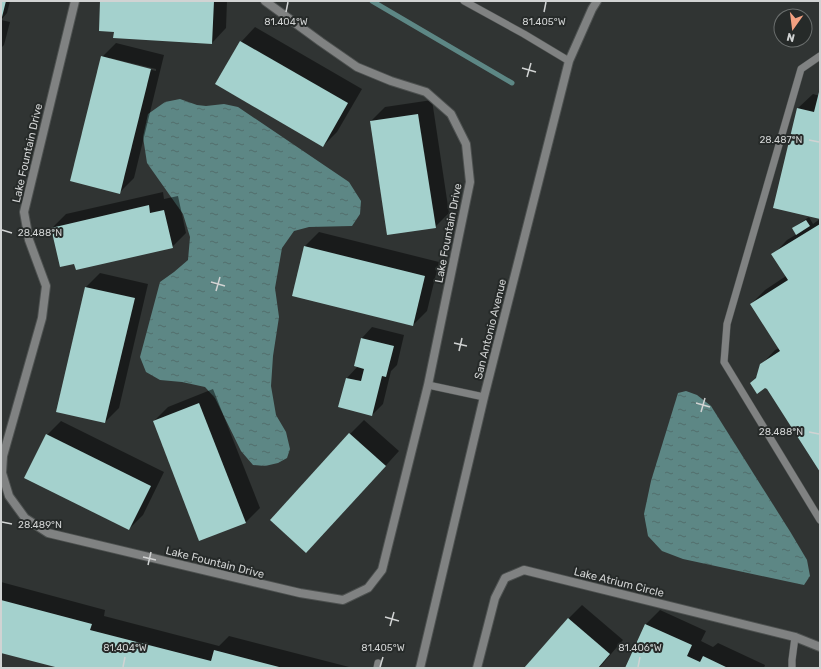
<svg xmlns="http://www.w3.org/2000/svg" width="821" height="669" viewBox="0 0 821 669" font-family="Rubik,sans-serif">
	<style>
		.water { fill: url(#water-ripples) }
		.shadow { fill: #0007; fill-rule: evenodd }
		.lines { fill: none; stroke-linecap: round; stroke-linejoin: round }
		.stream { stroke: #5d8785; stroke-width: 5 }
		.building { fill: #a4d1cd }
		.service-casing { stroke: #4d5150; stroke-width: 8 }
		.minor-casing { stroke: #4d5150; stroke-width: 10 }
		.tertiary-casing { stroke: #4d5150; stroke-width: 10 }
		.service { stroke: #808282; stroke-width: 7 }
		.minor { stroke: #808282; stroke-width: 8 }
		.tertiary { stroke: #808282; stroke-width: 8 }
		.ticks { fill: none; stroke: #d1d3d3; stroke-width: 1.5 }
		.labels { text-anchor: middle; stroke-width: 4; stroke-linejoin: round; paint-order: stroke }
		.street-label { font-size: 11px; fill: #d1d3d3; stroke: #262a29 }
		.ticks-label { font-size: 10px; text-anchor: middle; fill: #d1d3d3; stroke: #262a29; stroke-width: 4; stroke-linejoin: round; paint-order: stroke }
	</style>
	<defs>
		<pattern id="water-ripples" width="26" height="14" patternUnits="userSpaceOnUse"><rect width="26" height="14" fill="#5d8785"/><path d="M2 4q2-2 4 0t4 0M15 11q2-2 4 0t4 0" fill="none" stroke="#526e6c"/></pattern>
	</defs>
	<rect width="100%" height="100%" fill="#303433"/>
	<g class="water">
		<path d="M180,99l17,6 9,1 18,-2 14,3 111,75 12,19 -1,13 -8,12 -43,1 -15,4 -12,17 -7,40 4,29 -6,39 -2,30 5,29 10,17 4,17 -3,9 -9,5 -13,3 -12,-1 -12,-14 -26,-53 -10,-11 -23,-5 -22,-2 -14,-8 -6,-15 20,-75 14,-10 14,-12 2,-23 -7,-23 -36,-51 -4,-26 5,-23 17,-12z"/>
		<path d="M686,391l11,4 14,11 80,127 16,27 3,16 -6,9 -121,-26 -21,-8 -14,-15 -4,-22 7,-33 27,-88z"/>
	</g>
	<g class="shadow">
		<path d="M1,1h9l-3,12 -6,7z"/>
		<path d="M101,1h126l-1,27 -14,15 -97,-12z"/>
		<path d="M1,20l9,2 -6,23 -3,3z"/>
		<path d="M255,27l107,62 -25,43 -14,14 -107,-62 25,-42z"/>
		<path d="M116,43l48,12 -30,123 -15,15 -17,-136zM110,58l46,11v2l-46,-11z"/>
		<path d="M813,94l7,2v-2v124l-22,-110z"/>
		<path d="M432,100l17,113 -14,14 -64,-106 14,-14z"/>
		<path d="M163,192l1,7 14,-3 8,37 -14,14 -97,16 -23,-35 14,-14z"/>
		<path d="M809,217l4,7 7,-5v251l-52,-82 -17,-5 7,-8 3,-10 14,-15 4,-2 -28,-44 14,-14 21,-14 -13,-21 14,-15 10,-6 -3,-6 3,-3z"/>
		<path d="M319,232l120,30 -12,49 -14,14 -108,-79z"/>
		<path d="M100,273l48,11 -29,124 -14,14 -48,-11 29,-124z"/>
		<path d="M372,327l32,8 -7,30 -6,6 -8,33 -11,11 -32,-9 7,-28 11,-12 4,-28z"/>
		<path d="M213,389l47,119 -14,14 -46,17 -46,-118 14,-14z"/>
		<path d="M364,420l35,31 -79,87 -14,14 44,-118z"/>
		<path d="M61,421l103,51 -21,43 -14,14 -82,-94z"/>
		<path d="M1,582l104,28 -1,6 115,30 10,-10 124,32h-290l-62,-16z"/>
		<path d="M582,605l41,35 -24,28h-73l42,-49z"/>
		<path d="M660,610l46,21 -5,10 12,6 5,-4 47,22 -1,3h-138l20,-44z"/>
	</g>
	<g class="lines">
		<path class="stream" d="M372,1l140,82"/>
	</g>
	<g class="building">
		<path d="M1,1h5l-4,16h-1z"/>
		<path d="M100,1h114l-2,43 -99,-6 1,-6 -15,-1z"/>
		<path d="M240,41l108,62 -25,44 -108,-63z"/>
		<path d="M101,56l50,13 -31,125 -50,-13z"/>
		<path d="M819,92h1v127l-47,-11 24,-100 17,4z"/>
		<path d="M418,114l18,114 -49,7 -17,-114z"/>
		<path d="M149,205l1,8 14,-3 9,38 -97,22 -2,-6 -14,3 -9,-39z"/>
		<path d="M806,220l4,6 -14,9 -4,-7z"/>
		<path d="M820,224v248l-53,-83 -2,-1 -8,6 -7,-11 6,-5 4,-14 20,-13 -30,-47 38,-24 -17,-26z"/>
		<path d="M304,246l121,30 -12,50 -121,-30z"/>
		<path d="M85,287l50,11 -30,125 -49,-11z"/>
		<path d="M361,338l33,8 -8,31 -4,-1 -10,40 -34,-9 8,-29 15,3 3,-12 -10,-3z"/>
		<path d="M199,403l47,120 -47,18 -46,-120z"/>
		<path d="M349,433l37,33 -80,87 -36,-33z"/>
		<path d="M46,434l105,52 -22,44 -105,-52z"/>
		<path d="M1,600l91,24 -2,6 121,31 3,-11 69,18h-224l-58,-15z"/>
		<path d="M568,618l42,36 -12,14h-74z"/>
		<path d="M645,624l47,21 -5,11 13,6 3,-6 25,12h-103z"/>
	</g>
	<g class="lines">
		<defs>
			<g id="service">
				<path d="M464,1l60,33 45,27"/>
				<path d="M820,56l-19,13 -74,255 -3,38 96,158"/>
				<path d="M428,385l56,12"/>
				<path d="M377,668l1,-5"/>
				<path d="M792,668v-8l3,-23"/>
			</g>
			<g id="minor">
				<path d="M75,1l-51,211 5,28 17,46 -4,32 -39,138 -1,17 7,23 16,22 23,15 252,60 43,7 25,-12 14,-18 46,-185 42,-203 -4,-38 -15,-30 -25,-22 -35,-11 -34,-14 -36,-25 -56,-41"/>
				<path d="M477,668l18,-70 10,-20 19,-8 271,67 25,10"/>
			</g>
			<path id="tertiary" d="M420,668l64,-271 85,-336 23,-52 5,-8"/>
		</defs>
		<use href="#service" class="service-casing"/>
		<use href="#minor" class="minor-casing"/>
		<use href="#tertiary" class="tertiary-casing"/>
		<use href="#service" class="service"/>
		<use href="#minor" class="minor"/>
		<use href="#tertiary" class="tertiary"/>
	</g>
	<path class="ticks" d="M286,12l2,-10M544,12l2,-10M522,68l14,4M527,77l4,-14M809,140l10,2M2,230l10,3M211,282l14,4M216,291l4,-14M454,343l13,3M459,351l3,-13M696,403l14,4M701,412l4,-14M809,432l10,2M2,522l10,2M143,557l13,3M148,565l3,-13M385,617l14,4M390,626l4,-14M123,667l2,-10M380,667l3,-10M638,667l2,-10"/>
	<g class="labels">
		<g class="street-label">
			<text transform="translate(27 153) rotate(-77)" y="4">Lake Fountain Drive</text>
			<text transform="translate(448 233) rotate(-79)" y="4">Lake Fountain Drive</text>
			<text transform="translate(490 329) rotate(-76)" y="4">San Antonio Avenue</text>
			<text transform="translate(215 562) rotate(14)" y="4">Lake Fountain Drive</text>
			<text transform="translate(619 582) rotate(14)" y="4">Lake Atrium Circle</text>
		</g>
	</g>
	<g class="ticks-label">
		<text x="286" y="25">81.404°W</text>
		<text x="544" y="25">81.405°W</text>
		<text x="781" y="143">28.487°N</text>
		<text x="40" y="236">28.488°N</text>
		<text x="781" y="435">28.488°N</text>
		<text x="40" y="528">28.489°N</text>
		<text x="125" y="651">81.404°W</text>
		<text x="383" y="651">81.405°W</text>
		<text x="640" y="651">81.406°W</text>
	</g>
	<rect width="821" height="669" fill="none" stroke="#d1d3d3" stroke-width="4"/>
	<g transform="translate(793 28) rotate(194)"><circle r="19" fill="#262a29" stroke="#6a6e6d"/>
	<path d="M0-3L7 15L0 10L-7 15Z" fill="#f3a081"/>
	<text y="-6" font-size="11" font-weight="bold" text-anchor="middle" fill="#d1d3d3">N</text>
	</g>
</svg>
